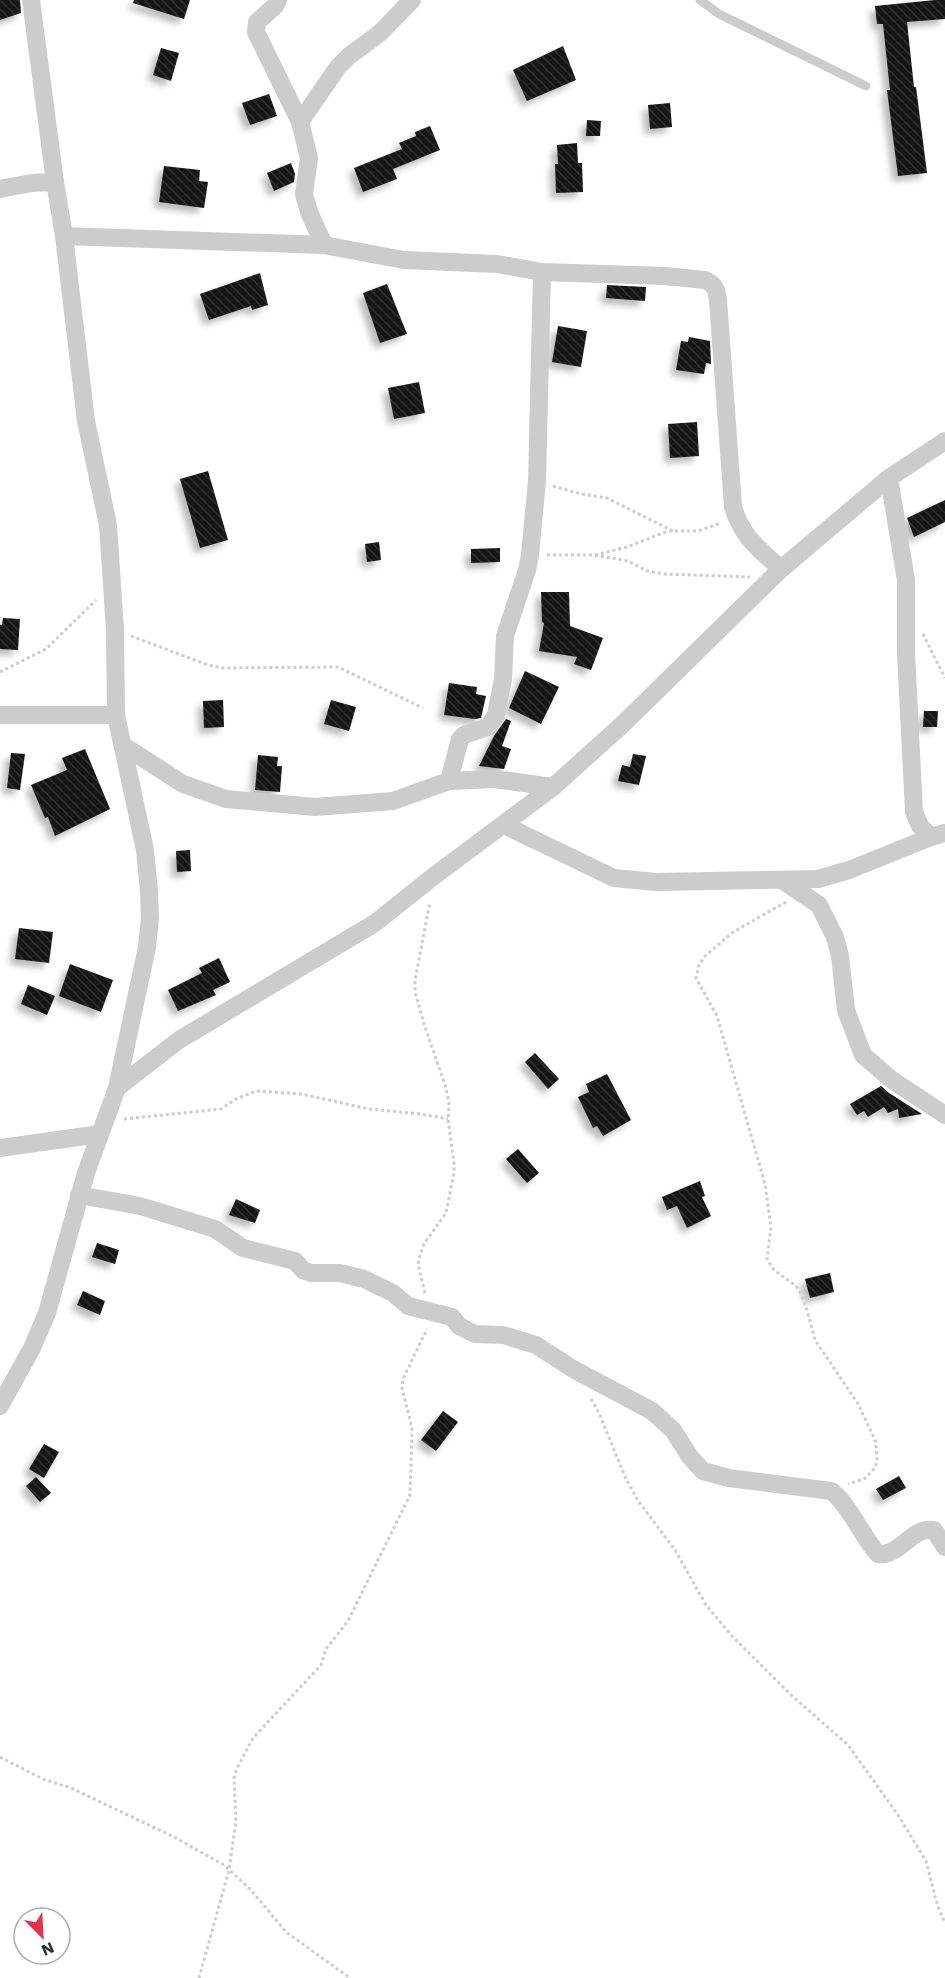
<svg xmlns="http://www.w3.org/2000/svg" width="945" height="1978" viewBox="0 0 945 1978" font-family="'Work Sans',sans-serif">
	<style>
		.building { fill: url(#building-back-hatch); filter: url(#shadow) }
		.lines { fill: none; stroke-linecap: round; stroke-linejoin: round }
		.path { stroke: #ccc; stroke-width: 3; stroke-dasharray: 3 3; stroke-linecap: butt }
		.service { stroke: #ccc; stroke-width: 9 }
		.minor { stroke: #ccc; stroke-width: 18 }
	</style>
	<defs>
		<pattern id="building-back-hatch" width="6" height="6" patternUnits="userSpaceOnUse" patternTransform="scale(1.5)"><rect width="6" height="6" fill="#161616"/><path d="M-1 5l2 2M0 0l6 6M5-1l2 2" fill="none" stroke="#303030"/></pattern>
		<filter id="shadow"><feDropShadow dx="-5.5" dy="5.5" stdDeviation="3" flood-color="#0004"/></filter>
	</defs>
	<rect width="100%" height="100%" fill="#fff"/>
	<g class="building">
		<path d="M0,0h20l1,13 -21,7z"/>
		<path d="M134,0h56l-6,19 -51,-16z"/>
		<path d="M935,0h10v19l-38,3 7,65h2l11,86 -29,3 -11,-86h3l-7,-66h-6l-2,-18z"/>
		<path d="M563,46l13,34 -49,21 -14,-31z"/>
		<path d="M161,48l18,5 -8,28 -18,-6z"/>
		<path d="M269,94l8,22 -27,9 -8,-22z"/>
		<path d="M670,103l2,24 -22,2 -2,-24z"/>
		<path d="M587,120l14,1 -1,15h-14z"/>
		<path d="M430,126l10,24 -47,19 4,10 -34,13 -9,-24 48,-19 -3,-6 17,-7 -1,-4z"/>
		<path d="M577,143l1,20h4l1,29 -27,1 -1,-29h3l-1,-19z"/>
		<path d="M291,163l4,11 -1,8 -20,9 -7,-18z"/>
		<path d="M164,166l36,4 -1,11 9,1 -4,26 -45,-6z"/>
		<path d="M260,273l8,32 -16,5 -1,-4 -42,14 -9,-26z"/>
		<path d="M387,284l20,50 -27,9 -17,-50z"/>
		<path d="M607,285l39,2 -1,14 -39,-3z"/>
		<path d="M558,326l29,5 -6,36 -29,-5z"/>
		<path d="M689,337l21,4 1,23 -5,-1 -2,11 -28,-4 5,-29 7,1z"/>
		<path d="M419,382l6,31 -31,6 -6,-31z"/>
		<path d="M697,422l2,34 -29,2 -2,-34z"/>
		<path d="M208,471l20,69 -28,8 -20,-69z"/>
		<path d="M945,500v22l-31,15 -7,-19z"/>
		<path d="M379,542l2,18 -14,2 -2,-18z"/>
		<path d="M500,548v14l-29,1v-14z"/>
		<path d="M541,592h28l1,34 33,12 -12,32 -17,-6 3,-7 -38,-6 5,-28 -2,-1z"/>
		<path d="M3,618l17,1 -2,31 -18,-1v-24h2z"/>
		<path d="M525,671l34,16 -18,37 -32,-16z"/>
		<path d="M449,683l28,4 -1,7 10,2 -5,22 -6,1 -31,-4z"/>
		<path d="M223,700l1,27 -20,1 -1,-27z"/>
		<path d="M331,700l25,7 -7,24 -25,-7z"/>
		<path d="M924,711h14l-1,16h-14z"/>
		<path d="M506,719l5,2 -9,25 9,3 -7,20 -25,-3 15,-30z"/>
		<path d="M85,749l25,60 -55,27 -7,-19 -3,1 -14,-33 36,-15 -5,-12z"/>
		<path d="M11,753l14,1 -5,36 -13,-2z"/>
		<path d="M633,754l13,2 -7,29 -21,-4 4,-16 8,2z"/>
		<path d="M258,755l20,2 -1,9h5l-2,26 -25,-2z"/>
		<path d="M190,850l1,21 -14,1 -1,-21z"/>
		<path d="M19,928l34,4 -4,31 -34,-4z"/>
		<path d="M219,958l11,24 -17,8 3,5 -38,16 -10,-21 34,-17 -3,-5z"/>
		<path d="M70,964l43,16 -12,32 -42,-16z"/>
		<path d="M28,985l27,11 -8,19 -26,-11z"/>
		<path d="M535,1053l24,26 -11,10 -23,-27z"/>
		<path d="M607,1074l24,46 -28,16 -6,-10 -4,2 -15,-31 11,-5 -3,-8z"/>
		<path d="M881,1086l8,7 33,21 -23,4 -1,-9 -10,4 -4,-6 -16,10 -4,-6 -7,4 -7,-11z"/>
		<path d="M518,1149l21,24 -12,10 -21,-24z"/>
		<path d="M700,1181l5,15 -3,1 9,19 -24,12 -10,-22 -10,4 -5,-13z"/>
		<path d="M236,1199l24,11 -5,13 -26,-8z"/>
		<path d="M97,1243l22,7 -4,14 -23,-7z"/>
		<path d="M830,1273l4,19 -24,6 -5,-19z"/>
		<path d="M83,1291l22,10 -5,14 -23,-10z"/>
		<path d="M443,1411l15,11 -22,29 -15,-11z"/>
		<path d="M44,1444l15,8 -15,26 -15,-9z"/>
		<path d="M899,1476l7,12 -23,12 -7,-11z"/>
		<path d="M36,1477l15,16 -11,9 -14,-16z"/>
	</g>
	<g class="lines">
		<g class="path">
			<path d="M553,486l28,8 26,4 66,33"/>
			<path d="M547,555h47l34,6 19,10 17,3 86,3"/>
			<path d="M595,555l32,-8 41,-16h30l23,-8"/>
			<path d="M923,634l22,44"/>
			<path d="M131,636l77,29 15,3 115,-1 85,41"/>
			<path d="M0,672l46,-23 50,-49"/>
			<path d="M786,902l-53,30 -28,24 -6,9 -3,13 21,38 48,168 6,43 -4,32 7,11 22,16 5,8 6,16 8,30 43,64 18,38 1,19 -2,7 -11,11 -16,5"/>
			<path d="M124,1119l97,-10 15,-10 20,-8 45,3 68,15 52,5 27,5"/>
			<path d="M425,1293l-7,-29 2,-9 4,-11 22,-31 8,-40v-10l-6,-44 1,-16 -3,-15 -22,-64 -9,-32v-12l15,-78"/>
			<path d="M591,1399l8,14 27,66 13,23 36,48 31,55 26,31 58,58 58,51 50,70 28,46 11,43 8,19"/>
			<path d="M0,1757l43,22 28,9 103,49 50,28 27,25 35,42 64,46"/>
			<path d="M199,1978l30,-108 7,-48 -2,-44 3,-10 16,-30 68,-73 5,-16 22,-28 62,-126 2,-67 -10,-40 1,-9 24,-50"/>
		</g>
		<path class="service" d="M700,0l19,14 147,72"/>
		<g class="minor">
			<path d="M31,0l24,182 9,54 22,185 22,104 7,105 1,85 29,135 4,41 1,27 -3,29 -30,141"/>
			<path d="M278,0l-3,6 -18,16 -1,10 44,90 9,36 -5,36 5,18 15,33"/>
			<path d="M300,122l38,-55 11,-11 31,-23 32,-33"/>
			<path d="M0,189l32,-6 23,-1"/>
			<path d="M64,236l260,9 80,15 93,4 45,8 123,4 40,4 7,4 4,6 2,10 15,207c9,30 26,42 48,62"/>
			<path d="M889,478l17,102v73l8,159 6,14 11,11"/>
			<path d="M0,715h116"/>
			<path d="M124,746l59,38 43,15 89,8 78,-6 56,-20 45,-2 59,8"/>
			<path d="M449,781l11,-42 4,-4 24,-8 8,-12 7,-36 2,-43 22,-66 3,-15 7,-74 5,-209"/>
			<path d="M504,825l110,53 42,4 162,-3 31,-9 82,-33 14,-4"/>
			<path d="M782,880l37,25 16,32 5,19 6,54 17,45 29,25 53,35"/>
			<path d="M0,1148l100,-14"/>
			<path d="M79,1195l61,11 75,23 28,19 52,13 8,9 8,3h29l24,6 29,14 15,13 44,11 7,9 16,8 28,1 33,10 37,24 79,42 21,19 17,27 13,14 26,7 102,13c16,10 32,47 47,63 22,3 34,-28 56,-24l11,17"/>
			<path d="M0,1406l32,-58 15,-35 39,-140 31,-85 62,-48 196,-117 59,-47 119,-89 70,-63 158,-155 108,-91 56,-37"/>
		</g>
	</g>
	<g transform="translate(42 1936) rotate(156)"><circle r="28" fill="#ffffff" stroke="#acacac" stroke-width="1.5"/>
	<path d="M0-4.5L10 22L0 15L-10 22Z" fill="#e43348"/>
	<text y="-9" font-size="16" font-weight="bold" text-anchor="middle" fill="#2f2f2f">N</text>
	</g>
</svg>
